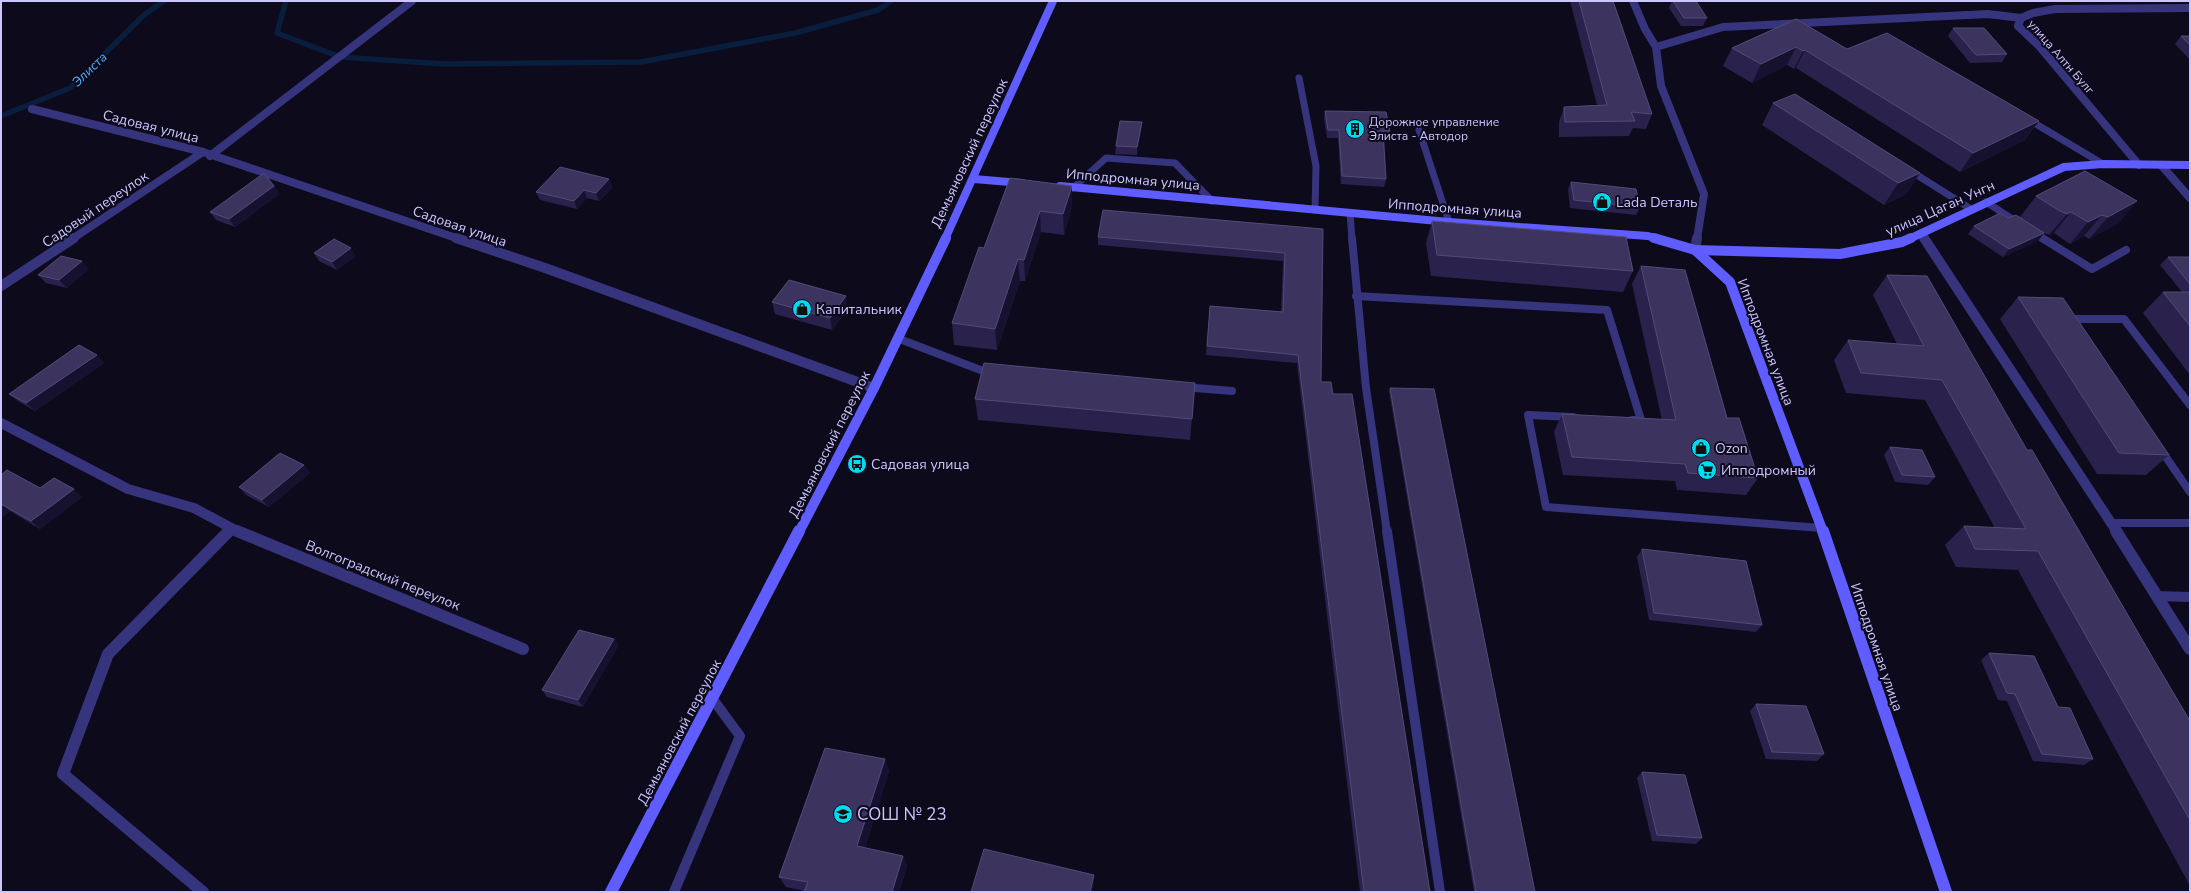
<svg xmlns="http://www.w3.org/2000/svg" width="2191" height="893" viewBox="0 0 2191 893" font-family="'Nunito Sans',sans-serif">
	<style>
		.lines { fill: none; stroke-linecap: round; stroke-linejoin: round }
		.stream { stroke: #091d3d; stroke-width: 5.5 }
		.lane-far2 { stroke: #36347d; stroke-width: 7 }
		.lane-far1 { stroke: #36347d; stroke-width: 8 }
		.lane { stroke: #36347d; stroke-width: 10 }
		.street-far2 { stroke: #36347d; stroke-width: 8 }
		.street-far1 { stroke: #36347d; stroke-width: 10 }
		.street { stroke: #36347d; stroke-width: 12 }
		.secondary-far2 { stroke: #5f5dff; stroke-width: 8 }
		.secondary-far1 { stroke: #5f5dff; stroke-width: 10 }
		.secondary { stroke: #5f5dff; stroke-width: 12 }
		.wall { fill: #2a224c }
		.shaded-wall { fill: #171130 }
		.building { fill: #3c345f; stroke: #524b78 }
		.labels { text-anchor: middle; stroke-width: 4; stroke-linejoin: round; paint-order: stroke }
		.far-street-label { font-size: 12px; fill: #ccc6ff; stroke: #0d0a1c }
		.far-poi-label { font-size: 12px; fill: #ccc6ff; stroke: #0d0a1c; text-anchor: start }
		.far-water-label { font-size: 13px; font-style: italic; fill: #54b1ff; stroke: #0d0a1c }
		.street-label { font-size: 14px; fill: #ccc6ff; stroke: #0d0a1c }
		.poi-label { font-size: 14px; fill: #ccc6ff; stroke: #0d0a1c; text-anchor: start }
		.near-poi-label { font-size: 17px; fill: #ccc6ff; stroke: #0d0a1c; text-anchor: start }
	</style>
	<rect width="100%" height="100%" fill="#0d0a1c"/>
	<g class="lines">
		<g class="stream">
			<path d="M286,1l-9,32 63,24 105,7 196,-2 154,-29 83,-23 13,-9"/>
			<path d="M1,116l69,-28 74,-73 20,-14"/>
		</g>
		<g class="lane-far2">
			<path d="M1299,78l17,88 -1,44"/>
			<path d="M2026,118l77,46"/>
			<path d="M1419,130l30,92"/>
			<path d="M1909,170l62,39"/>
			<path d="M1073,188l33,-30 69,5 37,38"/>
			<path d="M1986,202l34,22"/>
			<path d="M1350,213l2,26"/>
			<path d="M2031,231l13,8"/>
		</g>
		<g class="lane-far1">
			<path d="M1352,238l14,150 21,144"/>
			<path d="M2042,238l50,31 34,-19"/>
			<path d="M1356,296l251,14 34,110h-9"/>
			<path d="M2075,324l-3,-5h52l66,86"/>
			<path d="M897,338l86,33h10"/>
			<path d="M1183,387l49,4"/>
			<path d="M1573,417l-45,-2 18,92 276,21"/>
			<path d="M2159,447l31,45"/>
			<path d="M2111,523h79"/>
		</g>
		<g class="lane">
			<path d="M1387,531l53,361"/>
			<path d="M2157,596l33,1"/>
			<path d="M674,892l66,-156 -28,-38"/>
		</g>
		<g class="street-far2">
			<path d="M1633,1l12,28 11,18"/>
			<path d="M32,109l171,43 256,87"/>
			<path d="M210,156l202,-155"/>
			<path d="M2139,165l-100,-119 -21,-20 3,-8 12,-5 22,-4 135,-1"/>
			<path d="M2161,165l29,33"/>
			<path d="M1921,233l4,6"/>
			<path d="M72,239l131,-87"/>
			<path d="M1697,239l7,-45 -43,-108 -5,-39 67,-20 265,-13 33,4"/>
		</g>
		<g class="street-far1">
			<path d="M456,238l92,31 326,119"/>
			<path d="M1924,238l193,294"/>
			<path d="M1695,250l2,-12"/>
			<path d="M1,286l73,-48"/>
			<path d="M1,423l127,66 66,19 45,24"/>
			<path d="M228,532l3,-3"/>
		</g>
		<g class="street">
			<path d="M237,531l286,118"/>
			<path d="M2116,531l74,118"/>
			<path d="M203,892l-140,-118 45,-120 121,-123"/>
		</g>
		<g class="secondary-far2">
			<path d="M974,179l48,4"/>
			<path d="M1060,186l389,36 199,14 10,3"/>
			<path d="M945,239l108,-238"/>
			<path d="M1909,239l155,-72 39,-3 87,1"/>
		</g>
		<g class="secondary-far1">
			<path d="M1654,238l41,12 35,32 93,250"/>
			<path d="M1695,250l145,4 62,-12 9,-4"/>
			<path d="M799,532l75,-144 72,-150"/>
		</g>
		<g class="secondary">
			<path d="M1823,531l123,361"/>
			<path d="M611,892l188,-361"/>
		</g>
	</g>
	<g class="wall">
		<path d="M1570,1h36l46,113 -6,15 -13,-1 -4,8 -70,1v-15l5,-15 33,-2z"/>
		<path d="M1672,1h24l11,17 -4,8h-22l-12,-18z"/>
		<path d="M1796,19l51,30 192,72 -14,19 -65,32 -164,-104 -2,1 -7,-4 -35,18 -29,-17 9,-18z"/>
		<path d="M1953,28l54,26 -5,8 -32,1 -22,-27z"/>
		<path d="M2181,36h9v24l-15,-16z"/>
		<path d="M1773,103l147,70 -14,21 -22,11 -122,-80z"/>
		<path d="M1325,111l65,20 -2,8h-4l2,40 -2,8 -43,-3 -3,-46h-11l-3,-19z"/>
		<path d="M1142,122l-1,9 -4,24 -22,-1 1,-8z"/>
		<path d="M2085,171l34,52 -30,16 -5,-3 -14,8 -16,-11 -5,2 -5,-2 -6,8 -35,16 -35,-23 6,-8 34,-8 12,-1 16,-21z"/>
		<path d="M1010,178l62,29 -8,28 -23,-3 -16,49h-5l-23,69 -43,-5 -2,-22 32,-75z"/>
		<path d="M1571,182l69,25 -4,8 -66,-7 -2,-18z"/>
		<path d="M274,186l5,8 -44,33 -19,-7 -6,-8z"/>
		<path d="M613,187l-14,14 -12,-3 -10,11 -37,-9 -4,-8z"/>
		<path d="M1432,221l201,50 -10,21 -192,-16 -5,-33z"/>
		<path d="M1323,229l-2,153 12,12 97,498h-70l-63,-529 -91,-8 4,-49 71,6 2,-51 -185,-16v-8z"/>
		<path d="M314,253l42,3 -19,14 -18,-9z"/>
		<path d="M2168,257h22v118l-47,-62 20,-21h19l-22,-27z"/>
		<path d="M1641,266l86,152 31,60 -12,17 -69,-5 -2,-9 -112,-6 -9,-43 8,-18 100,6 -30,-136z"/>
		<path d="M89,269l-22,19 -21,-5 -8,-8z"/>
		<path d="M1887,275l140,175 163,271v165l-172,-316 -62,-3 -11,-22 19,-19 31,2 -70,-128 -79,-7 -12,-33 14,-20 49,4 -24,-49z"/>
		<path d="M2018,297l151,158 -23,20 -49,-1 -97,-155z"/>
		<path d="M772,302l76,6 -16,22 -57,-16z"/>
		<path d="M104,363l-69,48 -17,-10 -9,-7z"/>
		<path d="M1195,383l-5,57 -212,-20 -3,-21z"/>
		<path d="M1390,388l145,504h-61l-85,-501z"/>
		<path d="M1890,447l45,30 -7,8 -33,-3 -11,-27z"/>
		<path d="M304,465l6,8 -41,34 -23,-12 -7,-8z"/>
		<path d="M1,475l39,13 42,9 -42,32 -30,-18 -9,7z"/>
		<path d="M1642,549l120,76 -6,7 -107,-12 -12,-63z"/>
		<path d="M614,639l4,7 -35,61 -36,-10 -5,-7z"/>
		<path d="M1989,653l69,54 35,52 -9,6 -51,-4 -26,-60 -9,-1 -17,-40z"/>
		<path d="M1756,704l68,50 -7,7 -51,-2 -16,-48z"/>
		<path d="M885,759l4,12 -24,77 38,8 4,10 -8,26h-95l1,-1 -19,-4 -7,-10z"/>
		<path d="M1642,772l60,66 -6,6 -44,-3 -15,-63z"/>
	</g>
	<g class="shaded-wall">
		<path d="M1796,47l-9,18 -35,18 9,-19z"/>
		<path d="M1805,50l-9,18 -2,1 9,-18z"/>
		<path d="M2039,121l-14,19 -65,32 13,-19z"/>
		<path d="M1142,122l-1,9 -4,24v-8z"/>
		<path d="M1920,173l-14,21 -22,11 14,-22z"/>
		<path d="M609,179l4,8 -14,14 -3,-8z"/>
		<path d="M274,186l5,8 -44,33 -6,-8z"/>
		<path d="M1072,186v21l-8,28 -1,-21z"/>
		<path d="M584,190l3,8 -10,11 -3,-8z"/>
		<path d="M2137,201l-18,22 -30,16 19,-22z"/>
		<path d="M1040,211l1,21 -16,49 -1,-21z"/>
		<path d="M2071,212l-17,21 -5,2 18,-21z"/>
		<path d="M2102,215l-18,21 -14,8 18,-22z"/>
		<path d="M2044,233l-6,8 -35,16 6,-8z"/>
		<path d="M351,248l5,8 -19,14 -5,-8z"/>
		<path d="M1018,259l2,22 -23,69 -2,-21z"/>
		<path d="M82,261l7,8 -22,19 -8,-8z"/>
		<path d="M846,296l2,12 -16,22 -2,-12z"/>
		<path d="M97,355l7,8 -69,48 -9,-8z"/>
		<path d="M304,465l6,8 -41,34 -7,-7z"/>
		<path d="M74,489l8,8 -42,32 -9,-8z"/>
		<path d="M1,503l9,8 -9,7z"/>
		<path d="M614,639l4,7 -35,61 -5,-7z"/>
		<path d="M885,759l4,12 -27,86 -5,-11z"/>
		<path d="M903,856l4,10 -8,26h-7z"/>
		<path d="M1094,875v10l-1,7h-3z"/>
	</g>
	<g class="building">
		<path d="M1579,1h34l39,113 -21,-2 4,9 -70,1 -1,-15 43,-2z"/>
		<path d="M1673,1h23l11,17h-23z"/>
		<path d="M1796,19l51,30 40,-16 152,88 -66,32 -168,-103 -2,1 -7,-4 -35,17 -29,-16z"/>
		<path d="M1953,28h31l23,26 -31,1z"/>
		<path d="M2181,36h9v9z"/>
		<path d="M1795,94l125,79 -22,10 -125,-80z"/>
		<path d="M1325,111l61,1 4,19h-7l3,48 -44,-3 -3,-46h-11z"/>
		<path d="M1120,121l22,1 -5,25 -21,-1z"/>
		<path d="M560,167l49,12 -13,14 -12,-3 -10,11 -38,-9z"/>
		<path d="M2085,171l52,30 -29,16 -6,-2 -14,7 -17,-10 -4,2 -7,-3 -24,-15z"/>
		<path d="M264,173l10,13 -45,33 -19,-7z"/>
		<path d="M1010,178l62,8 -9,28 -23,-3 -16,49 -6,-1 -23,70 -43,-6 27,-76 5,1z"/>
		<path d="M1571,182l65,7 4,18 -66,-7z"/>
		<path d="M1103,210l220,19 -2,153h10l2,12h19l78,498h-66l-66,-537 -91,-9 3,-40 73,6 2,-59 -187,-16z"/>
		<path d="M2000,213l8,5 8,-3 28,18 -35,16 -35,-23z"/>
		<path d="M1432,221l194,16 7,34 -196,-16z"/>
		<path d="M334,239l17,9 -19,14 -18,-9z"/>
		<path d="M61,256l21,5 -23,19 -21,-5z"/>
		<path d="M2168,257h22v27z"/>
		<path d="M1641,266l44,4 42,148h12l19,60 -70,-5 -3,-9 -113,-7 -10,-43 114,6z"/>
		<path d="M1887,275l40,1 100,174h5l122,210 36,61v99l-152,-269 -63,-2 -11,-23 62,3 -84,-149 -81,-7 -13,-33 76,6z"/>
		<path d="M789,280l57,16 -16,22 -58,-16z"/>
		<path d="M2163,292h27v34z"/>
		<path d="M2018,297l45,1 106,157 -50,-2z"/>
		<path d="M79,345l18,10 -71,48 -17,-9z"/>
		<path d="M984,363l211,20 -3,36 -217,-20z"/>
		<path d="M1390,388l44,1 101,503h-59z"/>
		<path d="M1890,447l32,3 13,27 -33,-2z"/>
		<path d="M280,453l24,12 -42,35 -23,-13z"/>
		<path d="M7,470l33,18 14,-10 20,11 -43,32 -30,-17v-29z"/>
		<path d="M1642,549l104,12 16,64 -108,-12z"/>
		<path d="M579,630l35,9 -36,61 -36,-10z"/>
		<path d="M1989,653l45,3 24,51 12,1 23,51 -51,-5 -27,-60 -8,-1z"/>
		<path d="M1756,704l50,2 18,48 -52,-2z"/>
		<path d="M825,748l60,11 -28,87 46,10 -11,36h-88l4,-10 -29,-5z"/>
		<path d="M1642,772l43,3 17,63 -45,-3z"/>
		<path d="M984,849l110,26 -4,17h-119z"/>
	</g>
	<defs>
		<symbol id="building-disc" viewBox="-11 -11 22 22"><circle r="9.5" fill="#00dbf1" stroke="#0d0a1c"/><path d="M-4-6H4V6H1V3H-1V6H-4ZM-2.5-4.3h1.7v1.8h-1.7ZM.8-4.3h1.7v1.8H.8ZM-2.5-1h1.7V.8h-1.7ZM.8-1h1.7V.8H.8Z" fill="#111"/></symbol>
		<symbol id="shop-disc" viewBox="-11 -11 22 22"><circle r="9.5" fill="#00dbf1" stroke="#0d0a1c"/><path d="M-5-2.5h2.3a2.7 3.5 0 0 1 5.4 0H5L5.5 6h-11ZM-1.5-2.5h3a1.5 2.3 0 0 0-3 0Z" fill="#111"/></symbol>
		<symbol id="bus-disc" viewBox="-11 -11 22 22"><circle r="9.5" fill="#00dbf1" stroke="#0d0a1c"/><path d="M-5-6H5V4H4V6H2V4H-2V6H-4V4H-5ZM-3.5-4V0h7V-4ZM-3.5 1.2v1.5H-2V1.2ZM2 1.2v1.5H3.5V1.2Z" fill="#111"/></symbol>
		<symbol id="supermarket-disc" viewBox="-11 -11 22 22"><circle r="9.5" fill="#00dbf1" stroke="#0d0a1c"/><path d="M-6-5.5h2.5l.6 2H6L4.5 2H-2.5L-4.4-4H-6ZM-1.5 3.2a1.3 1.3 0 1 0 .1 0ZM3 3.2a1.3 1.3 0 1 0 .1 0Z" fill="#111"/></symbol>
		<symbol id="school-disc" viewBox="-11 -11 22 22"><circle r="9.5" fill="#00dbf1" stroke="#0d0a1c"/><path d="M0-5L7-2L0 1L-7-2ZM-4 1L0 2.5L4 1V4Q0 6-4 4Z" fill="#111"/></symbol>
	</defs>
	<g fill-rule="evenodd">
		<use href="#building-disc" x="1344" y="118" width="22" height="22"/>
		<use href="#shop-disc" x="1591" y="191" width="22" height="22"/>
		<use href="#shop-disc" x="791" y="298" width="22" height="22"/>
		<use href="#shop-disc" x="1690" y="437" width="22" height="22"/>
		<use href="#bus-disc" x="846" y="453" width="22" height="22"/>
		<use href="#supermarket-disc" x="1696" y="459" width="22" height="22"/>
		<use href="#school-disc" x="832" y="803" width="22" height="22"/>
	</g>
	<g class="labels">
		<g class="far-street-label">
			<text transform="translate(2061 57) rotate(49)" y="4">улица Алтн Булг</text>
		</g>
		<g class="far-poi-label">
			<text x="1369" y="126">Дорожное управление<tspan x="1369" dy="14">Элиста - Автодор</tspan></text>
		</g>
		<g class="far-water-label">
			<text transform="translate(89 69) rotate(-44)" y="5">Элиста</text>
		</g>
		<g class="street-label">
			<text transform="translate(151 126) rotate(14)" y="5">Садовая улица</text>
			<text transform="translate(969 153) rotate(-65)" y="5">Демьяновский переулок</text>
			<text transform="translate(1133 179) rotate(5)" y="5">Ипподромная улица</text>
			<text transform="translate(1455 208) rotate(4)" y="5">Ипподромная улица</text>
			<text transform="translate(1940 208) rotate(-24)" y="5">улица Цаган Унгн</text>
			<text transform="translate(95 209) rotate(-34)" y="5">Садовый переулок</text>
			<text transform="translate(460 226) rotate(19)" y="5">Садовая улица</text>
			<text transform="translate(1766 342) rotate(69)" y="5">Ипподромная улица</text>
			<text transform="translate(829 444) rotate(-63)" y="5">Демьяновский переулок</text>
			<text transform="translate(383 575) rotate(22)" y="5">Волгоградский переулок</text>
			<text transform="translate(1877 647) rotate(71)" y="5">Ипподромная улица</text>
			<text transform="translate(679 732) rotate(-62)" y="5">Демьяновский переулок</text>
		</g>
		<g class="poi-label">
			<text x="1616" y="207">Lada Dеталь</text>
			<text x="816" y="314">Капитальник</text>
			<text x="1715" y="453">Ozon</text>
			<text x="871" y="469">Садовая улица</text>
			<text x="1721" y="475">Ипподромный</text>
		</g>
		<g class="near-poi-label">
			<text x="857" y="820">СОШ № 23</text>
		</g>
	</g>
	<rect width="2191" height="893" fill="none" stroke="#ccc6ff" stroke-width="4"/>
</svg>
